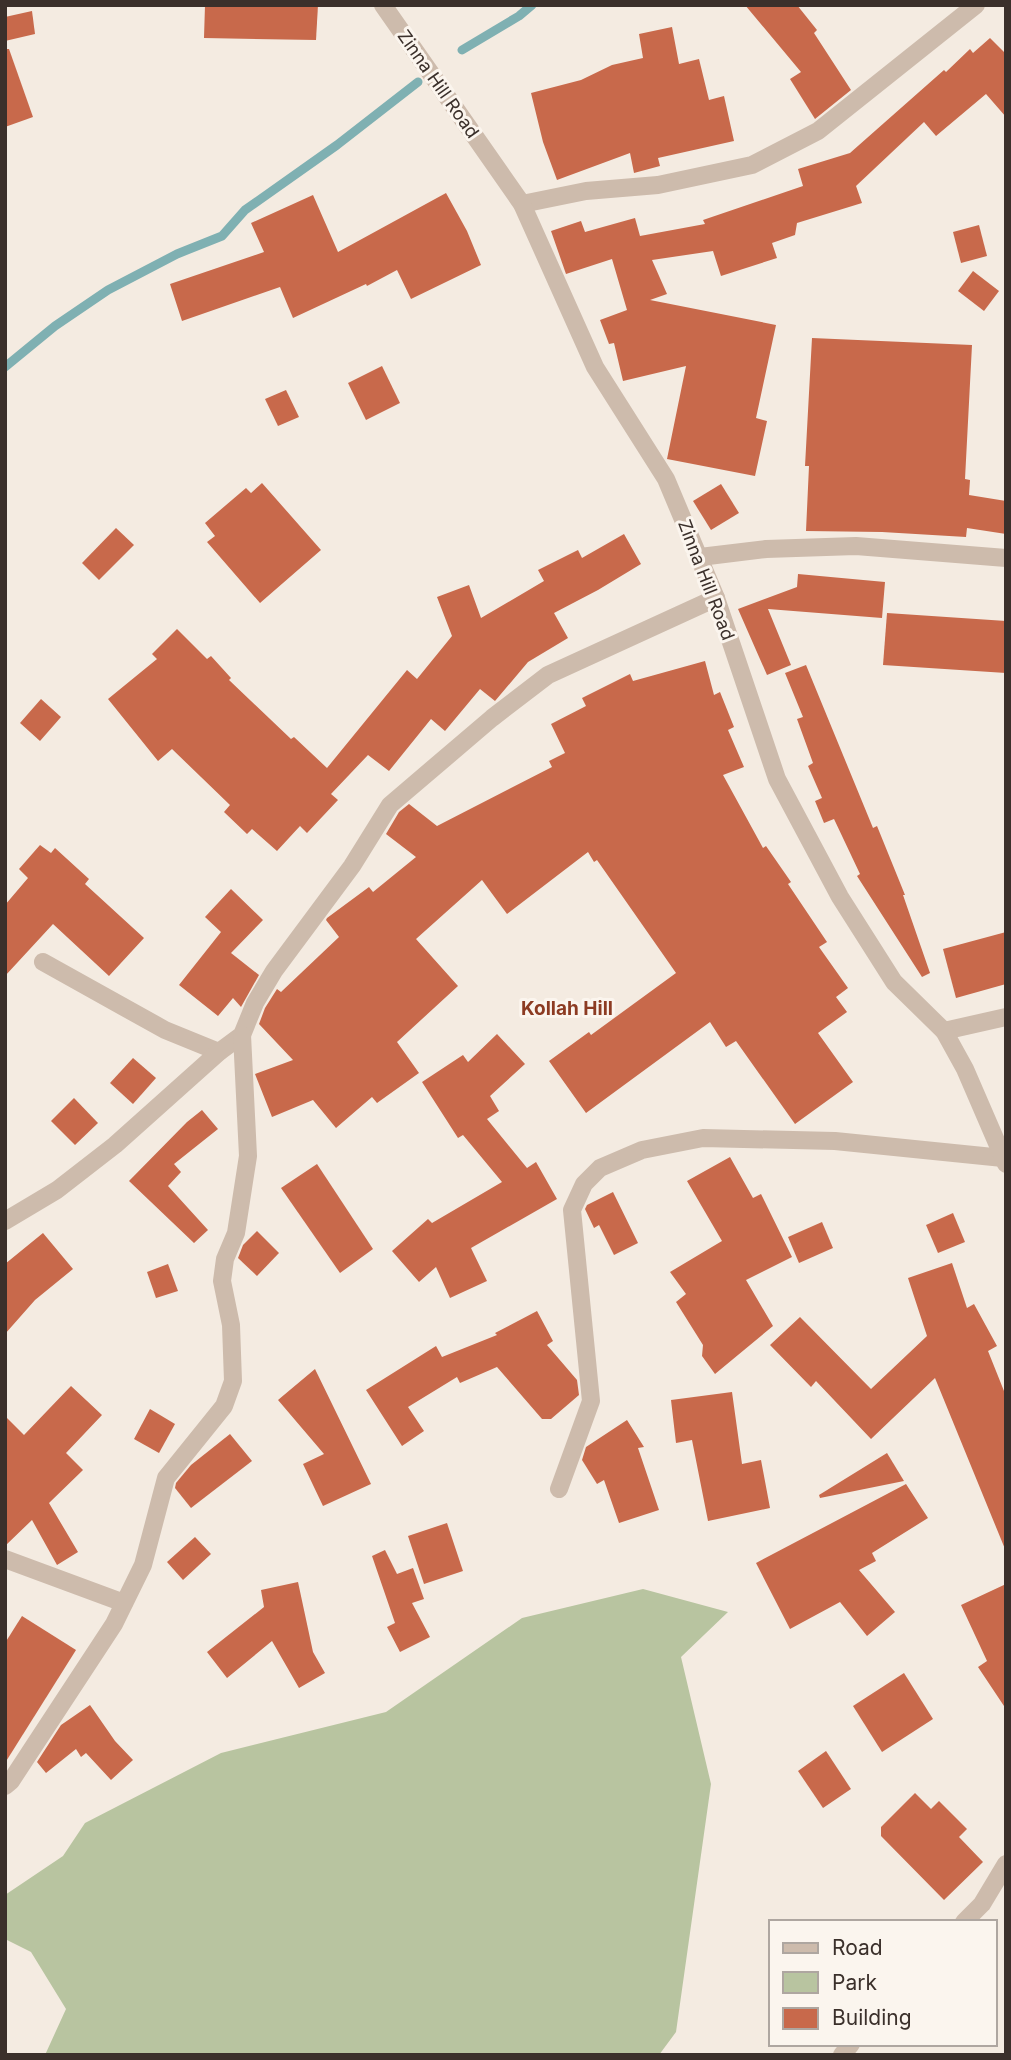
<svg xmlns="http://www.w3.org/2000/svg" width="1011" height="2060" viewBox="0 0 1011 2060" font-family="Inter,sans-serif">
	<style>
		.green { fill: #b8c4a0 }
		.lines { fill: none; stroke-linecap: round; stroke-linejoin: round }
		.stream { stroke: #7fb0b2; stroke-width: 9 }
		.building { fill: #c8694b }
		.minor { stroke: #cdbbac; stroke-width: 18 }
		.tertiary { stroke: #cdbbac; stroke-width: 18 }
		.labels { text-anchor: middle; stroke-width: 6; stroke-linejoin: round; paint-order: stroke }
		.street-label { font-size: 18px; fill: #3b302b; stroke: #fbf5ee }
		.neighbourhood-label { font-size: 19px; font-weight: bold; fill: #8c3b22; stroke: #fbf5ee }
	</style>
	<rect width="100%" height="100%" fill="#f4ebe1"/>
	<path class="green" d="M643,1589l85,23 -47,45 30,127 -35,248 -17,23h-614l21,-46 -35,-57 -26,-13v-44l58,-39 22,-33 136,-70 165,-41 136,-94z"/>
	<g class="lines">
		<g class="stream">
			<path d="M462,50l57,-34 13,-11"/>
			<path d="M5,367l50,-41 53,-36 69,-36 45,-18 23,-26 92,-65 81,-63"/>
		</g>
	</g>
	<g class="building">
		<path d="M205,5h113l-2,35 -112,-2z"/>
		<path d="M745,5h52l20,25 -3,3 37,57 -36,29 -25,-40 11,-7z"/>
		<path d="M32,11l3,23 -30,7v-24z"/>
		<path d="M672,27l7,37 20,-5 10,41 15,-4 10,45 -76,17 2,8 -26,7 -4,-20 -73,27 -14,-38 -12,-49 50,-13 31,-15 31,-7 -4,-24z"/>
		<path d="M990,38l16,16v63l-20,-23 -50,42 -12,-14 -68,64 6,17 -65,20 -2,12 -23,8 5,15 -56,18 -8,-25 -61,9 15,34 -17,6 126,25 -20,93 11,3 -12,55 -88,-17 19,-93 -63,15 -9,-38 -5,1 -9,-24 27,-10 -15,-51 -46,15 -15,-43 30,-10 4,11 50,-14 5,18 65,-12 -2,-4 100,-34 -5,-17 52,-16 94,-83 2,2 24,-23 3,4z"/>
		<path d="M5,49h4l24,68 -28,10z"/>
		<path d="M446,193l21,38 14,34 -70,34 -14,-29 -30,16 -1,-2 -73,34 -13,-31 -98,34 -12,-37 94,-32 -13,-29 62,-28 25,57z"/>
		<path d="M979,225l8,31 -26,7 -8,-31z"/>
		<path d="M973,271l26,20 -15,20 -26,-20z"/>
		<path d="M812,338l160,7 -7,134 5,1 -1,15 37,6v33l-39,-6 -1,9 -84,-5 -76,-1 3,-65h-4z"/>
		<path d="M382,366l18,37 -34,17 -18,-37z"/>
		<path d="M286,390l13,27 -21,9 -13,-27z"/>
		<path d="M262,483l59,67 -61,53 -53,-61 8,-6 -10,-13 41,-35 5,5z"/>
		<path d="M721,484l18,29 -28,17 -18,-29z"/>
		<path d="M116,528l18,17 -35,35 -17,-17z"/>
		<path d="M624,534l17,30 -43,26 -44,23 14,25 -40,24 -33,39 -15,-12 -35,42 -14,-12 -42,52 -21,-16 -37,39 7,6 -31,33 -7,-7 -23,25 -25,-22 -5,5 -23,-22 6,-7 -58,-56 -14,12 -50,-62 49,-40 -5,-5 25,-25 30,30 4,-3 20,22 -2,2 62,59 3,-2 33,31 80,-98 10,9 35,-43 -15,-39 32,-12 12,33 63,-37 -6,-11 40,-20 4,8z"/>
		<path d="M798,574l87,8 -3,36 -114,-9 23,56 -24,10 -29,-66 59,-22z"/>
		<path d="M887,613l119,8v52l-123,-8z"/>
		<path d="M705,661l9,34 6,-3 14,35 -6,3 16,37 -21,8 40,73 3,-2 25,36 -3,2 39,58 -8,5 29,41 -12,9 11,15 -29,21 35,49 -58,42 -59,-83 -10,6 -16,-25 -124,91 -37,-52 40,-29 2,3 85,-62 -79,-113 -3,2 -6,-10 -81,62 -25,-34 -66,59 42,47 -61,56 22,31 -42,30 -5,-6 -36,31 -23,-28 -41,17 -17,-43 38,-14 -34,-36 6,-16 12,-19 4,3 58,-55 -13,-17 1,-2 42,-31 4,5 43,-35 -30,-23 13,-22 10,-8 28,22 115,-59 -3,-6 16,-8 -14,-29 35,-18 -4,-8 48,-24 3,7z"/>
		<path d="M806,665l67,163 4,-2 28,69h-2l27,78 -8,4 -65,-101 3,-2 -26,-55 -10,4 -9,-22 7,-3 -14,-32 5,-3 -16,-44 6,-2 -18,-44z"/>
		<path d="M41,699l20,18 -21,24 -20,-18z"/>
		<path d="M40,845l11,8 4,-5 34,31 -4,5 59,54 -35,38 -56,-52 -48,52v-71l23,-27 -9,-9z"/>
		<path d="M231,889l32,31 -32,33 28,22 -18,32 -8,-9 -15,18 -39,-31 42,-53 -16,-15z"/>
		<path d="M1006,932v52l-50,14 -13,-49z"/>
		<path d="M497,1034l28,30 -35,32 9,15 -12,8 40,49 9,-6 21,37 -86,49 16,33 -37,17 -14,-31 -17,15 -27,-31 36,-32 4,4 70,-41 -39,-47 -5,3 -36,-56 41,-27 5,7z"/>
		<path d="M133,1058l23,20 -23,26 -23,-21z"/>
		<path d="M74,1098l24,25 -23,22 -24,-24z"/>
		<path d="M202,1110l16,19 -44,35 7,8 -13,14 40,44 -14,13 -65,-62 58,-59z"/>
		<path d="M730,1157l23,41 8,-4 31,63 -46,23 27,46 -58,48 -13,-18 1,-11 -27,-43 10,-8 -16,-22 52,-31 -35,-60z"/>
		<path d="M317,1164l56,85 -33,24 -59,-85z"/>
		<path d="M613,1192l25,51 -24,12 -15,-30 -5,3 -9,-19 2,-4z"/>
		<path d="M953,1213l12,29 -27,11 -12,-28z"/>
		<path d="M822,1222l11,26 -34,15 -11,-26z"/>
		<path d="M257,1231l22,22 -22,23 -19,-18 5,-13z"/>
		<path d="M43,1233l30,36 -38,31 -30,34v-70z"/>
		<path d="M952,1263l15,45 7,-4 23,42 -9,5 18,45 -1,153 -70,-171 -64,61 -55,-58 -5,6 -41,-42 30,-28 71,72 56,-53 -19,-58z"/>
		<path d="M168,1264l10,27 -22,7 -9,-26z"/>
		<path d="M537,1311l16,30 -6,4 30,35 2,15 -28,24h-9l-45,-52 -37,16 -3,-6 -49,30 16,24 -22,15 -36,-56 70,-44 6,11 55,-22 -2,-2z"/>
		<path d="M315,1369l56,115 -48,22 -20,-42 21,-10 -46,-54z"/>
		<path d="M71,1386l31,29 -36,38 17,17 -34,33 29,49 -21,13 -25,-45 -27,26v-130l19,19z"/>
		<path d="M732,1392l10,72 19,-4 9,48 -62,13 -16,-81 -16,3 -5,-43z"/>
		<path d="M150,1409l25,15 -16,29 -25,-14z"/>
		<path d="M627,1420l17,27 -6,1 21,62 -40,13 -15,-43 -7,4 -15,-24 4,-13z"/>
		<path d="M230,1434l22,27 -61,47 -16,-20 1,-5 15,-18z"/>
		<path d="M887,1453l17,28 -84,17 -1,-3z"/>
		<path d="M906,1484l22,34 -56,35 4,8 -17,9 36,42 -28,24 -27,-34 -50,27 -34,-66z"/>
		<path d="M447,1523l16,48 -39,13 -16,-48z"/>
		<path d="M195,1537l16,17 -28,26 -16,-18z"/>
		<path d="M385,1550l12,24 16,-6 11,31 -12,4 18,34 -30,15 -13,-25 8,-4 -23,-67z"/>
		<path d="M298,1582l15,70 12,21 -26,15 -27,-47 -45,37 -20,-26 57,-45 -3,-17z"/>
		<path d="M1006,1584v125l-28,-42 9,-6 -26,-56z"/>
		<path d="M22,1616l54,34 -71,113v-120z"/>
		<path d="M904,1673l29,46 -51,33 -29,-46z"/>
		<path d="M90,1705l25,36 18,19 -22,20 -25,-27 -5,4 -5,-8 -30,24 -9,-11 24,-37z"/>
		<path d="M826,1751l25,38 -28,19 -25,-37z"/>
		<path d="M915,1793l16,16 8,-8 28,28 -8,8 24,25 -39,38 -63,-64v-9z"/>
	</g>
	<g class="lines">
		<g class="minor">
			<path d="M522,204l64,-13 72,-6 94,-20 66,-34 158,-126"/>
			<path d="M700,557l66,-8 90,-3 150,12"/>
			<path d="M43,962l122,68 54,22"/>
			<path d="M944,1031l62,-14"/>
			<path d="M5,1221l52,-31 58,-45 104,-93 23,-17 13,-32 19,-32 78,-105 38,-61 102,-87 56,-43 168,-77"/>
			<path d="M559,1489l32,-88 -19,-191 12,-26 16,-16 42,-18 61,-12 132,3 168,17"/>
			<path d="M5,1559l119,44"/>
			<path d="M5,1786l6,-5 103,-157 29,-59 23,-87 58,-72 9,-25 -2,-56 -9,-44 3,-22 11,-26 12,-77 -6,-121"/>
			<path d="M964,1922l18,-18 24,-40"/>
			<path d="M842,2055l9,-11"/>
		</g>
		<path class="tertiary" d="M383,5l139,199 73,163 71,112 50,119 61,181 63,118 54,85 50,49 21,38 41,95"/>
	</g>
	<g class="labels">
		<g class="street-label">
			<text transform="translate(438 84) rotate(55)" y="6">Zinna Hill Road</text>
			<text transform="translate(706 580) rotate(69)" y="6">Zinna Hill Road</text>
		</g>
		<g class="neighbourhood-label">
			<text x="567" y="1015">Kollah Hill</text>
		</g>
	</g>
	<rect width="1011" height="2060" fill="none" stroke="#3b302b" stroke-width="14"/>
	<rect x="769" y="1920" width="228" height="126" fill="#fbf5ee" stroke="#aea6a0" stroke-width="2"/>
	<rect x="783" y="1943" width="35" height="10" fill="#cdbbac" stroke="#aea6a0" stroke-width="2"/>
	<text x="832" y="1955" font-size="21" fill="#3b302b">Road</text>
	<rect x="783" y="1972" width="35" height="21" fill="#b8c4a0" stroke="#aea6a0" stroke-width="2"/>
	<text x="832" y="1990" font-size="21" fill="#3b302b">Park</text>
	<rect x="783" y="2008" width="35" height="21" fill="#c8694b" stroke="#aea6a0" stroke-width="2"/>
	<text x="832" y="2025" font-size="21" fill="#3b302b">Building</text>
</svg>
